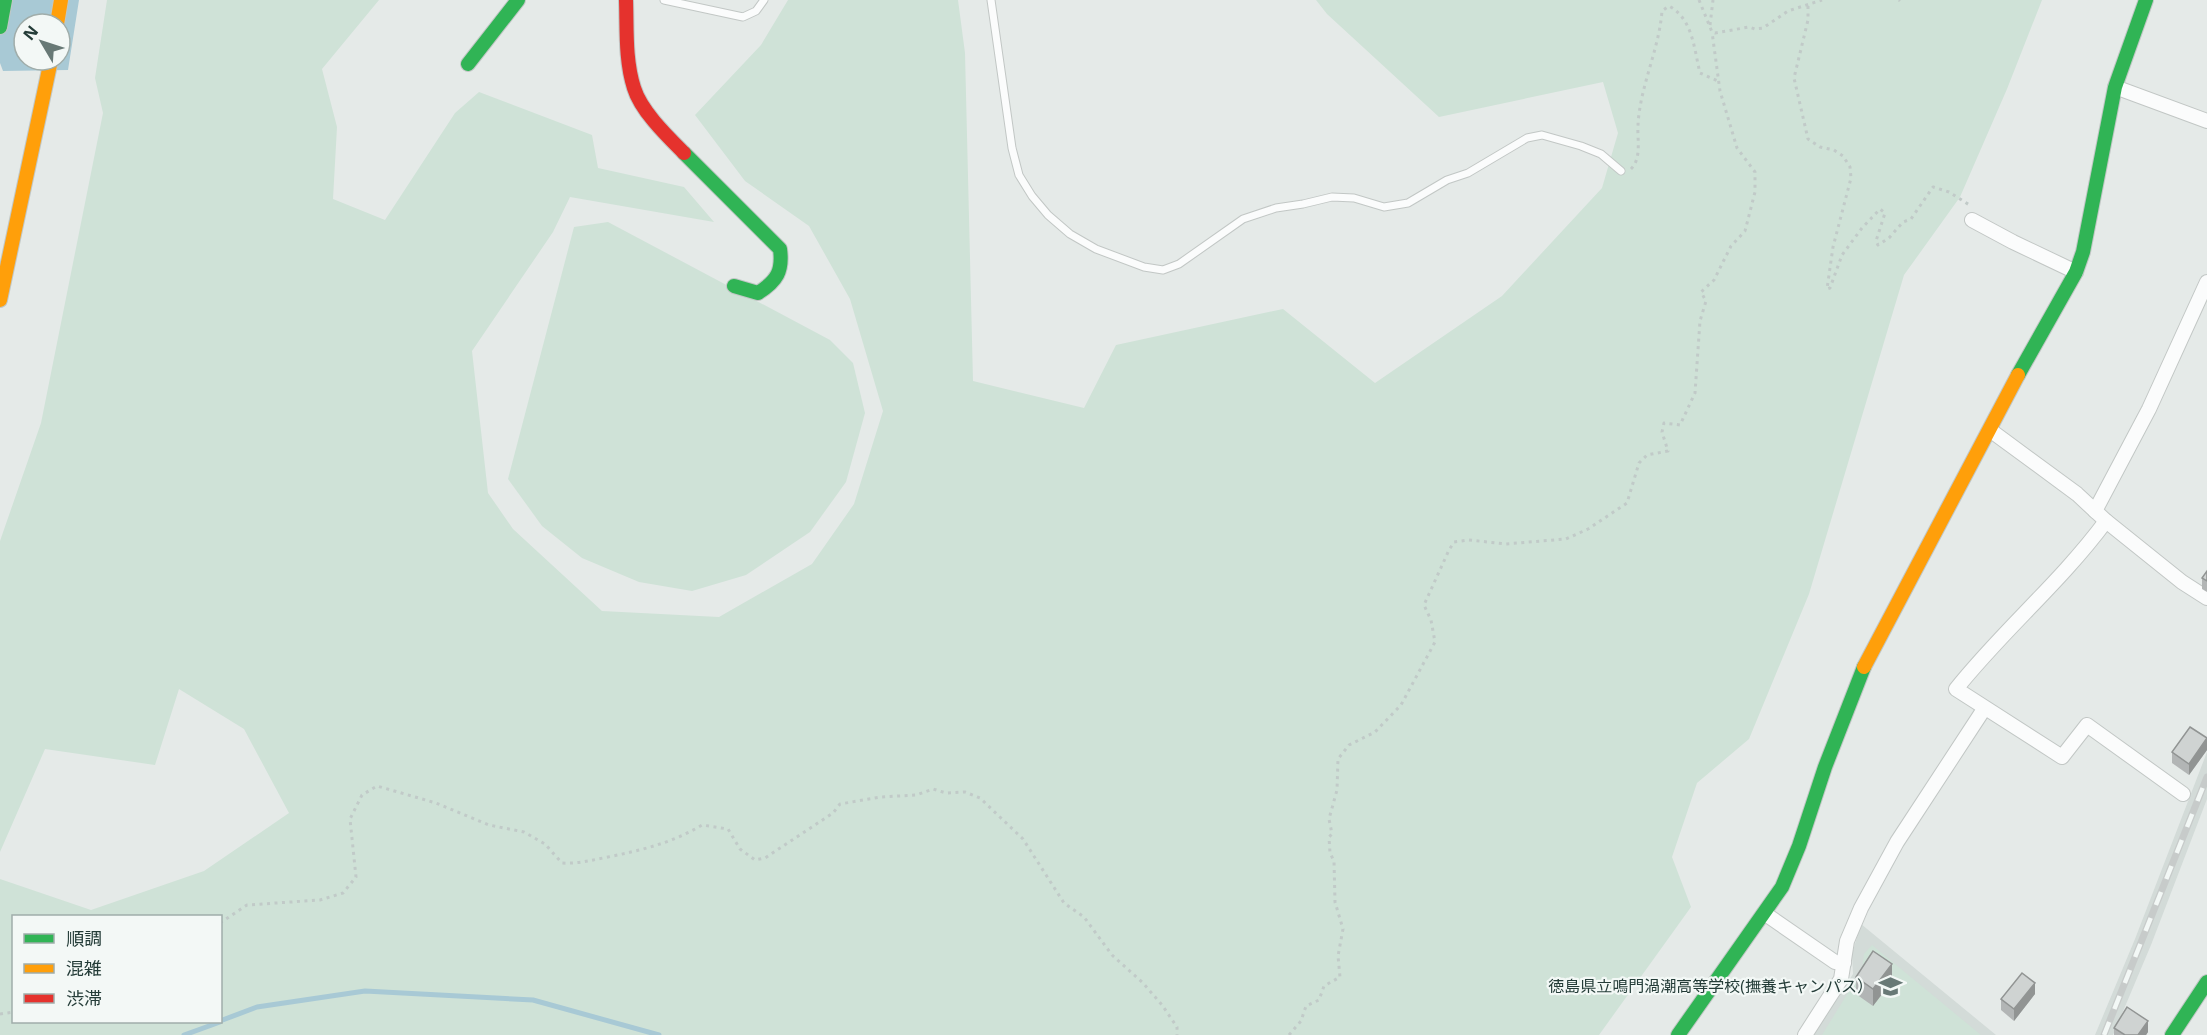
<svg xmlns="http://www.w3.org/2000/svg" width="2207" height="1035" viewBox="0 0 2207 1035" font-family="'Open Sans','Noto Sans JP',sans-serif">
	<style>
		.built { fill: #d3dbd8 }
		.green { fill: #cfe2d7; fill-rule: evenodd }
		.water { fill: #a8c9d5; fill-rule: evenodd }
		.lines { fill: none; stroke-linecap: round; stroke-linejoin: round }
		.stream { stroke: #a8c9d5; stroke-width: 5 }
		.lane-casing { stroke: #c2c7c5; stroke-width: 9 }
		.street-casing { stroke: #c2c7c5; stroke-width: 16 }
		.fast-casing { stroke: #c1c7c5; stroke-width: 16 }
		.slow-casing { stroke: #c1c7c5; stroke-width: 16 }
		.jam-casing { stroke: #c1c7c5; stroke-width: 16 }
		.path { stroke: #c1cac8; stroke-width: 3; stroke-dasharray: 3 4.5; stroke-linecap: butt }
		.lane { stroke: #fbfcfc; stroke-width: 7 }
		.street { stroke: #fbfcfc; stroke-width: 14 }
		.fast { stroke: #30b455; stroke-width: 14 }
		.slow { stroke: #ff9f0a; stroke-width: 14 }
		.jam { stroke: #e5322d; stroke-width: 14 }
		.rail-casing { stroke: #c7cbca; stroke-width: 7 }
		.rail { stroke: #f3f8f6; stroke-width: 4.5; stroke-dasharray: 14; stroke-linecap: butt }
		.wall { fill: #b2b5b5 }
		.shaded-wall { fill: #919493 }
		.building { fill: #cfd3d2; stroke: #919493; stroke-width: 1.5 }
		.labels { text-anchor: middle; stroke-width: 4.5; stroke-linejoin: round; paint-order: stroke }
		.poi-label { font-size: 16px; fill: #243c38; stroke: #f3f8f6; text-anchor: end }
	</style>
	<rect width="100%" height="100%" fill="#e5eae8"/>
	<g class="built">
		<path d="M2207,752v47l-56,146 -38,90h-18l40,-96z"/>
		<path d="M1861,924l135,111h-183l40,-61 -1,-20z"/>
	</g>
	<g class="green">
		<path d="M107,0h272l-57,69 15,58 -4,72 52,21 70,-107 24,-21 113,43 6,33 86,19 30,35 -144,-25 -17,35 -81,119 16,142 25,36 89,82 117,6 93,-53 42,-60 29,-93 -33,-112 -41,-73 -64,-45 -50,-66 66,-70 27,-45h170l7,53 8,328 111,27 32,-63 167,-36 92,74 127,-87 100,-108 16,-55 -15,-51 -164,35 -112,-103 -11,-14h726l-35,89 -47,108 -56,78 -95,319 -60,145 -52,44 -25,74 19,50 -92,128h-1599v-156l91,31 113,-39 85,-58 -45,-84 -65,-40 -24,76 -110,-16 -45,103v-311l41,-118 62,-310 -8,-35zM14,916h206v106h-206z"/>
		<path d="M608,222l222,118 23,23 12,50 -19,69 -36,50 -64,43 -54,16 -53,-9 -57,-24 -40,-32 -34,-47 66,-252z"/>
		<path d="M1872,945l109,90h-159l40,-65 2,-16z"/>
	</g>
	<path class="water" d="M0,0h79l-11,70 -65,1 -3,-8zM24,24h36v36h-36z"/>
	<g class="lines">
		<g class="stream">
			<path d="M220,1021l37,-14 108,-16 168,9 126,35"/>
			<path d="M184,1035l36,-13"/>
		</g>
		<defs>
			<g id="lane">
				<path d="M664,0l79,17 13,-6 8,-11"/>
				<path d="M991,0l21,148 7,27 13,21 16,19 22,19 26,15 48,18 19,3 16,-6 64,-45 33,-11 27,-4 29,-7 22,1 30,9 24,-4 39,-23 21,-7 59,-35 15,-3 39,11 20,8 20,17"/>
			</g>
			<g id="street">
				<path d="M2115,87l92,34"/>
				<path d="M1972,220l41,22 63,30"/>
				<path d="M1990,430l87,64 29,27 76,61 25,16"/>
				<path d="M2095,511l54,-102 58,-127"/>
				<path d="M2106,521c-46,62 -103,109 -150,168l106,68 25,-32 96,69"/>
				<path d="M1764,913l71,49 9,1"/>
				<path d="M1805,1035l36,-56 6,-38 14,-33 36,-66 87,-133"/>
			</g>
			<g id="fast">
				<path d="M0,27l5,-27"/>
				<path d="M468,64l50,-64"/>
				<path d="M684,153l96,96c3,22 -3,32 -22,44l-24,-7"/>
				<path d="M2018,375l58,-103 7,-20 32,-165 31,-87"/>
				<path d="M1678,1035l104,-148 17,-41 26,-79 39,-100"/>
				<path d="M2172,1035l35,-53"/>
			</g>
			<g id="slow">
				<path d="M57,24l4,-24"/>
				<path d="M0,300l51,-240"/>
				<path d="M1864,667l154,-292"/>
			</g>
			<path id="jam" d="M626,0c1,29 -1,60 8,88 7,23 33,48 50,65"/>
		</defs>
		<use href="#lane" class="lane-casing"/>
		<use href="#street" class="street-casing"/>
		<use href="#fast" class="fast-casing"/>
		<use href="#slow" class="slow-casing"/>
		<use href="#jam" class="jam-casing"/>
		<g class="path">
			<path d="M1699,0l13,32 3,1 34,-6 6,2 8,-1 25,-17 34,-11"/>
			<path d="M1899,0l1,1"/>
			<path d="M1808,6v14l-14,58 14,61 12,8 14,3 9,6 7,11 1,11 -18,69 -6,42 3,-1 12,-33 20,-27 18,-19 5,4 -9,28 2,4 11,-7 14,-16 8,-3 22,-32 16,5 22,14"/>
			<path d="M1710,25l3,-25"/>
			<path d="M1631,169c11,-11 6,-30 7,-44 2,-39 21,-75 24,-114l7,-5c24,13 25,43 31,67l18,8"/>
			<path d="M220,923l27,-18 73,-5 23,-7 13,-16 -6,-58 12,-24 15,-9 59,17 53,22 35,7 21,12 17,19c16,1 30,-3 46,-6 34,-7 64,-14 94,-32l26,4 12,20 15,11 10,-2 68,-45 7,-9 41,-7 35,-2 17,-6 13,4 19,-1 15,6 43,41 41,64 20,14 28,38 31,28 19,22 15,22v8"/>
			<path d="M0,1014l14,-2"/>
			<path d="M1289,1035l12,-14 5,-15 13,-6 5,-14 16,-9 -2,-21 5,-27 -8,-27 -1,-41 -4,-8 -1,-16 3,-3 -3,-15 8,-29 1,-31 11,-14 26,-13 26,-27 34,-63 -4,-22 -7,-15 25,-55 5,-8 15,-2 37,4 60,-5 22,-10 39,-26 12,-40 8,-8 21,-4 -6,-19 2,-9 16,2 15,-32 5,-72 6,-20 -5,-9 13,-12 17,-34 14,-15 10,-39v-20l-18,-24 -17,-57 -8,-59"/>
		</g>
		<use href="#lane" class="lane"/>
		<use href="#street" class="street"/>
		<use href="#fast" class="fast"/>
		<use href="#slow" class="slow"/>
		<use href="#jam" class="jam"/>
		<defs>
			<path id="rail" d="M2104,1035l103,-258"/>
		</defs>
		<use href="#rail" class="rail-casing"/>
		<use href="#rail" class="rail"/>
	</g>
	<g class="wall">
		<path d="M2207,571v21l-5,-3v-11z"/>
		<path d="M2207,750l-18,25 -17,-12v-11z"/>
		<path d="M1856,977l36,4 -19,25 -17,-12z"/>
		<path d="M2035,994l-21,27 -13,-11v-11z"/>
		<path d="M2114,1028l34,4 -2,3h-32z"/>
	</g>
	<g class="shaded-wall">
		<path d="M2207,738v12l-18,25v-11z"/>
		<path d="M1892,964v17l-19,25v-17z"/>
		<path d="M2035,983v11l-21,27v-12z"/>
		<path d="M2148,1021v11l-2,3h-8z"/>
	</g>
	<g class="building">
		<path d="M2207,571v10l-5,-3z"/>
		<path d="M2190,727l17,11 -18,26 -17,-12z"/>
		<path d="M1873,951l19,13 -19,25 -17,-12z"/>
		<path d="M2022,973l13,10 -21,26 -13,-10z"/>
		<path d="M2127,1007l21,14 -10,14h-13l-11,-7z"/>
	</g>
	<defs>
		<symbol id="school-bare" viewBox="-9 -9 18 18"><path d="M0-5L7-2L0 1L-7-2ZM-4 1L0 2.5L4 1V4Q0 6-4 4Z" fill="#687976" stroke="#f3f8f6" stroke-width="2.5" paint-order="stroke"/></symbol>
	</defs>
	<g fill-rule="evenodd">
		<use href="#school-bare" x="1874" y="970" width="33" height="33"/>
	</g>
	<g class="labels">
		<g class="poi-label">
			<text x="1873" y="992">徳島県立鳴門渦潮高等学校(撫養キャンパス）</text>
		</g>
	</g>
	<rect x="12" y="915" width="210" height="108" fill="#f3f8f6" stroke="#a0adaa" stroke-width="1.5"/>
	<rect x="24" y="934" width="30" height="9" fill="#30b455" stroke="#a0adaa" stroke-width="1.5"/>
	<text x="66" y="945" font-size="18" fill="#243c38">順調</text>
	<rect x="24" y="964" width="30" height="9" fill="#ff9f0a" stroke="#a0adaa" stroke-width="1.5"/>
	<text x="66" y="975" font-size="18" fill="#243c38">混雑</text>
	<rect x="24" y="994" width="30" height="9" fill="#e5322d" stroke="#a0adaa" stroke-width="1.5"/>
	<text x="66" y="1005" font-size="18" fill="#243c38">渋滞</text>
	<g transform="translate(42 42) rotate(309)"><circle r="28" fill="#f3f8f6" stroke="#a0adaa" stroke-width="1.5"/>
	<path d="M0-4.5L10 22L0 15L-10 22Z" fill="#687976"/>
	<text y="-9" font-size="16" font-weight="bold" text-anchor="middle" fill="#243c38">N</text>
	</g>
</svg>
